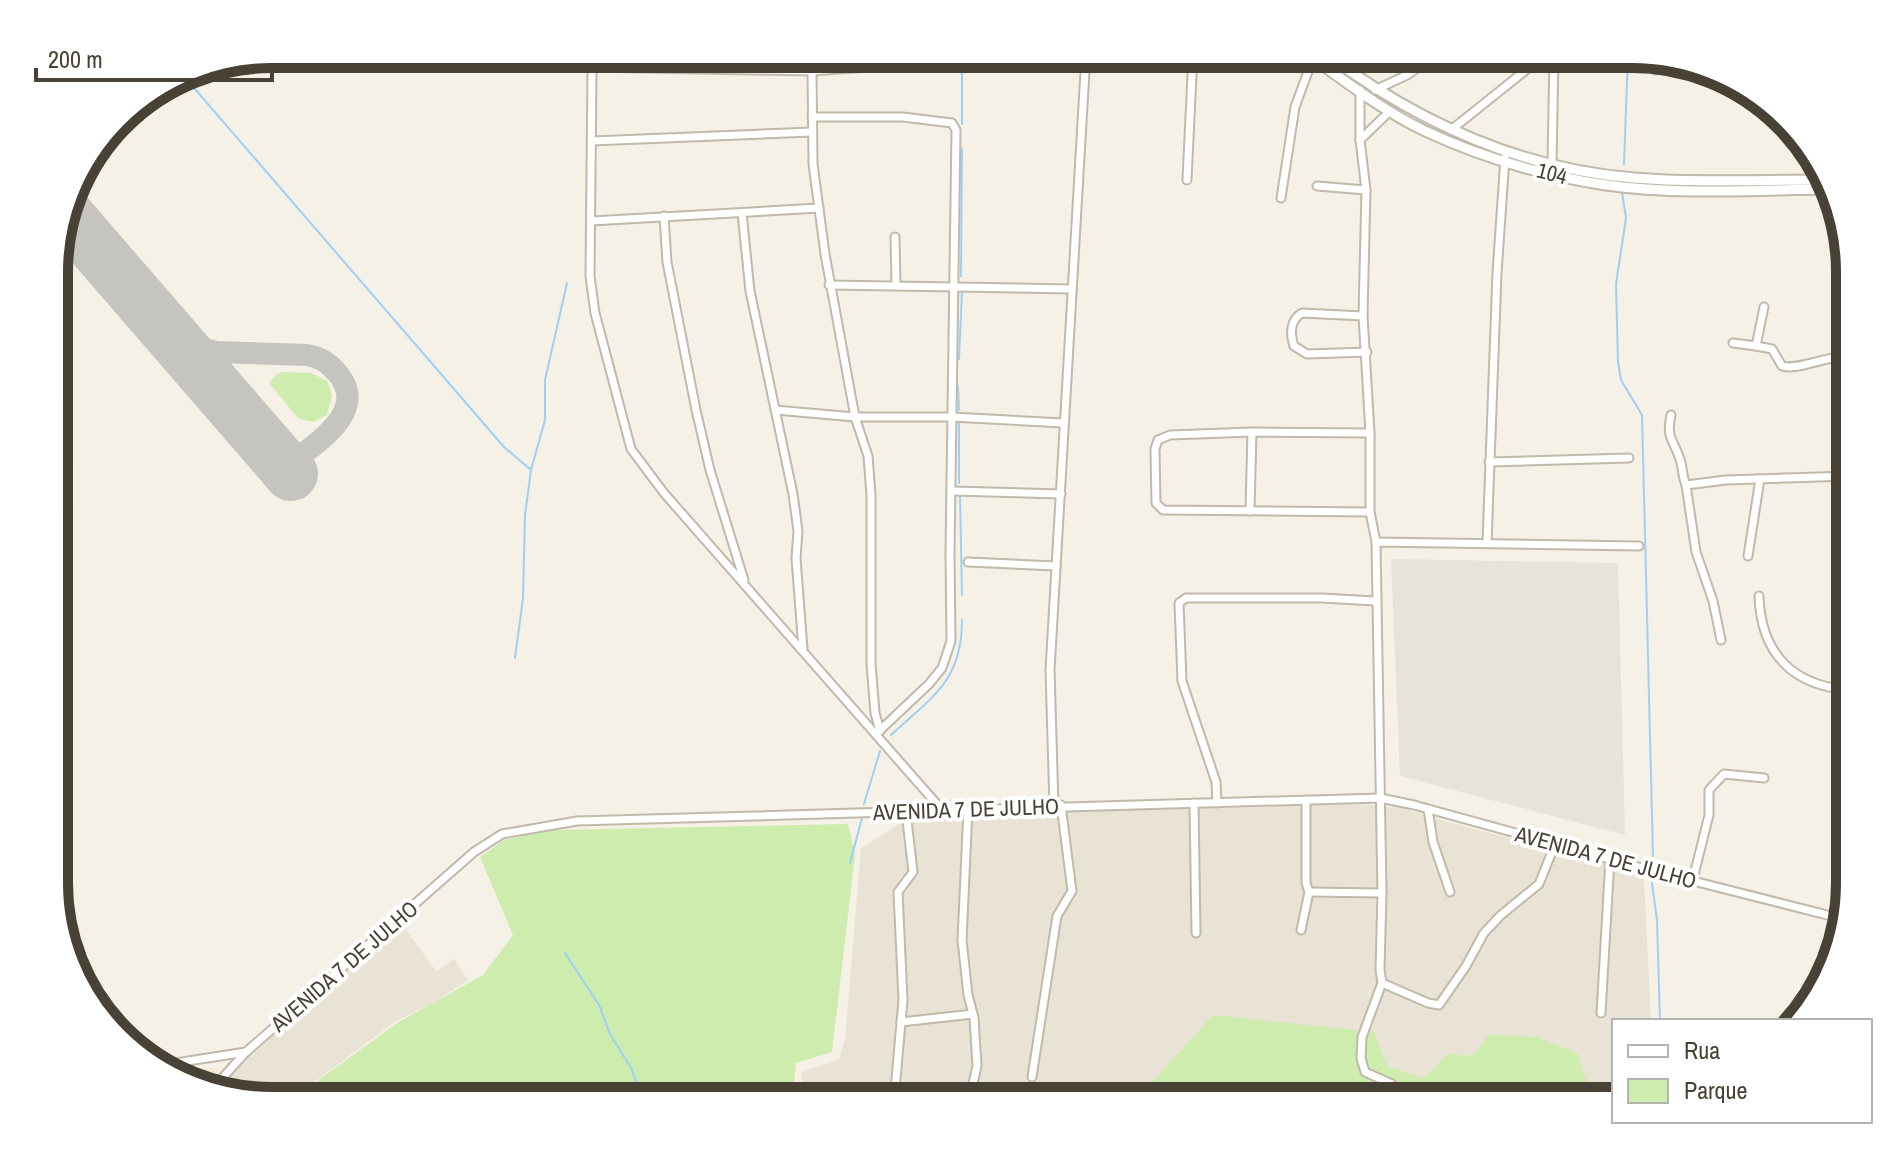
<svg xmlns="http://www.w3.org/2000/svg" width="1904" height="1155" viewBox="0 0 1904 1155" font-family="'Archivo Narrow',sans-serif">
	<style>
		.residential { fill: #e9e3d5 }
		.commercial { fill: #f8e9d1 }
		.industrial { fill: #e7e2dc }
		.green { fill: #cdecad }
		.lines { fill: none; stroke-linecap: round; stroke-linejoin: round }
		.stream { stroke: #9fcff5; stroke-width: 2 }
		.taxiway { stroke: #c6c4bf; stroke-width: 22 }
		.runway { stroke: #c6c4bf; stroke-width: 54 }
		.minor-casing { stroke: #c1b9a9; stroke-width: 11 }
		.tertiary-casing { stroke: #c1b9a9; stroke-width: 13 }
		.minor { stroke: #fff; stroke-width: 7 }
		.tertiary { stroke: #fff; stroke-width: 9 }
		.labels { text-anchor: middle; stroke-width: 8; stroke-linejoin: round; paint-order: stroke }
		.street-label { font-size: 22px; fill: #484135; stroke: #fff }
		.rim { fill: none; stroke: #484135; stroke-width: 10 }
	</style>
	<rect width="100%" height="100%" fill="#f5f1e7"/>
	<g class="residential">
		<path d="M1361,804l42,4 33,11 170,44 38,14 7,144h-37v80h-813l1,-29 37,-13 6,-20 16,-191 48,-30 183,-10h140z"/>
		<path d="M402,924l34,47 18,-12 14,21 -35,23 -37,18 -107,80h-18l-52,-14 58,-56z"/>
	</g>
	<path class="commercial" d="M219,1068l-15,15 -42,-12z"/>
	<path class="industrial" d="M1391,559l227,4 7,272 -225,-59z"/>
	<g class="green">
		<path d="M282,372l29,1 16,8 5,14 -5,20 -14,7 -15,-4 -29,-35 7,-8z"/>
		<path d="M848,824l7,31 -23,197 -36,11 -4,38h-502l107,-78 86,-48 30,-40 -33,-78 24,-17 47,-10z"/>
		<path d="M1213,1015l161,17 13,34 37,12 23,-24 25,2 17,-21 47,2 41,16c9,25 8,37 34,48h-480l11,-8z"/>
	</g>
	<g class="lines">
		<g class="stream">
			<path d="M962,65v59"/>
			<path d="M182,74l322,373 27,23"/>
			<path d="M1624,164l4,-110"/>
			<path d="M1622,192l4,26 -10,66 2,78 3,18 21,35 11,441"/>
			<path d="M961,276l1,-128"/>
			<path d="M959,359l3,-68"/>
			<path d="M958,386l1,24"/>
			<path d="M959,423v60"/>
			<path d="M960,496l2,99"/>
			<path d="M515,658l8,-60 2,-83 6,-45 14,-50v-40l22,-97"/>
			<path d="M891,735c41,-38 71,-54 71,-115"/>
			<path d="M864,804l16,-53"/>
			<path d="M850,863l12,-45"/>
			<path d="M1651,876l6,44 3,101"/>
			<path d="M565,953l34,52 11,29 20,32 14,35"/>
		</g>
		<path class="taxiway" d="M177,342l39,10 91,3c15,3 22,8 32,20 30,39 -28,71 -54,93"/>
		<path class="runway" d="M65,213l226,261"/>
		<defs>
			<g id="minor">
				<path d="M592,54v13"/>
				<path d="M852,54v13"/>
				<path d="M1680,67l14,4"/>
				<path d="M1655,70l22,-4"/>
				<path d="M812,71l1,93 12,90 30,163 13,39 3,39v169l4,49 5,18"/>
				<path d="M1360,90v50l6,50 -3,126 7,117v79l6,30"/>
				<path d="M1375,90l32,-15 31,-21"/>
				<path d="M812,117h91l49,6 4,7 -6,423 1,88 -9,27 -13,16 -53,50"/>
				<path d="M1451,130l95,-76"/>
				<path d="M1360,140l30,-29"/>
				<path d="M592,141l220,-9"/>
				<path d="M1552,164l2,-110"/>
				<path d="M1187,180l6,-126"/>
				<path d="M1317,186l49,4"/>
				<path d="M1281,198l14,-91 18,-49"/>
				<path d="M742,213l8,78 43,203 5,37 -2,27 7,91"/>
				<path d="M664,216l3,46 29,148 14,60 34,110"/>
				<path d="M591,221l228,-13"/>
				<path d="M895,237l1,48"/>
				<path d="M829,285l243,4"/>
				<path d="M1764,307l-8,39 16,3 10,17c15,5 46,-11 68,-10"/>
				<path d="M1363,316l-61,-3c-12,7 -12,21 -8,33l13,8 60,-2"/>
				<path d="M1733,343l23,3"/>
				<path d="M775,410l80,7h97l111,6"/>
				<path d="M1671,415c-5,23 2,24 9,44 3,9 2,17 6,26l40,-5 124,-4"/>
				<path d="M1489,462l140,-4"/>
				<path d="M1686,485l10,67 17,49 8,39"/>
				<path d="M952,491l109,3"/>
				<path d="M1250,511l2,-79"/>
				<path d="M1370,512l-207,-2 -7,-7 -1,-54 3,-9 12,-5 82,-3 118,1"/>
				<path d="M1487,543l10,-270 8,-115"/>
				<path d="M1748,556l12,-77"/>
				<path d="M968,562l88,4"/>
				<path d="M1759,596c2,58 34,90 91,94"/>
				<path d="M1194,803l2,130"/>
				<path d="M1217,803l-1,-21 -34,-101 -3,-78 7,-5h136l53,3"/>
				<path d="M1054,806l-4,-136 36,-616"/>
				<path d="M968,809l-6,131 6,55 6,23 3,48 -8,35"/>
				<path d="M1428,809l5,33 17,50"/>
				<path d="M942,810l-278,-317 -33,-44 -36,-136 -5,-37 2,-209 220,4 143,-10 16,-7"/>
				<path d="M1693,879l16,-64v-25l15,-16 40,4"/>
				<path d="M1309,892l73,1"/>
				<path d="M1301,930l8,-38 -3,-9v-83"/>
				<path d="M1824,980l26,-147"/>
				<path d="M1382,983l46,20 11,2 27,-39 18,-33 17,-18 38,-31 16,-40"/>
				<path d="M1601,1013l9,-154"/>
				<path d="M901,1022l72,-8"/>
				<path d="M156,1066l90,-14"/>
				<path d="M1032,1077l25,-161 15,-25 -11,-86"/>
				<path d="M215,1086l31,-34 228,-200 28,-18 75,-13 803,-23 34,7 232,64 197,50"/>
				<path d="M894,1101l9,-101 -5,-108 15,-20 -7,-60"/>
				<path d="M1390,1101l2,-17 -27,-12 -4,-14 1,-21 20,-54 -2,-13 2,-77 -6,-351 263,4"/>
			</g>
			<g id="tertiary">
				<path d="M1307,54c38,27 76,57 118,77 56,26 120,45 181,54 72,10 148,5 220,4"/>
				<path d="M1326,54c90,67 194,115 308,124 62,5 126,2 189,2"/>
			</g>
		</defs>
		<use href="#minor" class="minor-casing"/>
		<use href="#tertiary" class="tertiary-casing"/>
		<use href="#minor" class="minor"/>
		<use href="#tertiary" class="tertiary"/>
	</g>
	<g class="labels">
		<g class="street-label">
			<text transform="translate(1552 173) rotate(14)" y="8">104</text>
			<text transform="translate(966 809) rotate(-2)" y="8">AVENIDA 7 DE JULHO</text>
			<text transform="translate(1606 857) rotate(15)" y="8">AVENIDA 7 DE JULHO</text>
			<text transform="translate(344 966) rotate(-41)" y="8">AVENIDA 7 DE JULHO</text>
		</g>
	</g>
	<path d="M0 0H1904V1155H0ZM272 68H1632A204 204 0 0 1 1836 272V883A204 204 0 0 1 1632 1087H272A204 204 0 0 1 68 883V272A204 204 0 0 1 272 68Z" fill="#fff" fill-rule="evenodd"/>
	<path class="rim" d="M272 68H1632A204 204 0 0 1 1836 272V883A204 204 0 0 1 1632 1087H272A204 204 0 0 1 68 883V272A204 204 0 0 1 272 68Z"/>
	<rect x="1612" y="1019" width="260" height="104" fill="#ffffff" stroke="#b6b3ae" stroke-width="2"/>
	<rect x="1628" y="1045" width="40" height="12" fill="#ffffff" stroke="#b6b3ae" stroke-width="2"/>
	<text x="1684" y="1059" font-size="24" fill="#484135">Rua</text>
	<rect x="1628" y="1079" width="40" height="24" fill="#cdecad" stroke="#b6b3ae" stroke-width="2"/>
	<text x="1684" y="1099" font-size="24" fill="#484135">Parque</text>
	<path d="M36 68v12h236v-12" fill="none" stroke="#484135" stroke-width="4"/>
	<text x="48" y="68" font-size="24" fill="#484135" stroke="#ffffff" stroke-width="6" paint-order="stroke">200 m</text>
</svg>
